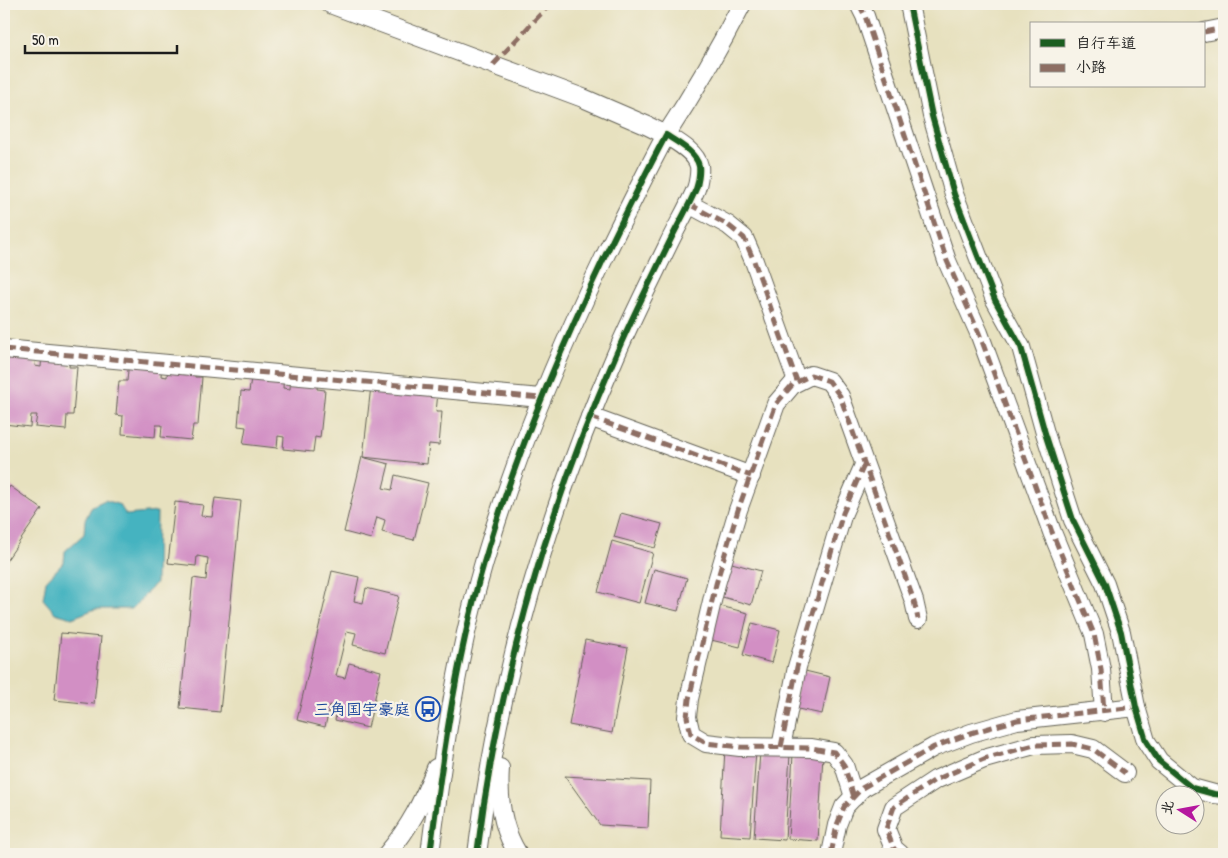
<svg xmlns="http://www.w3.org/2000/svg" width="1228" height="858" viewBox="0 0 1228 858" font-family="'Patrick Hand','LXGW WenKai TC',sans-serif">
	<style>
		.water { fill: #45b3c0; stroke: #30686e }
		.building { fill: #d28fc4 }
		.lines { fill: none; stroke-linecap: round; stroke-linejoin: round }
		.street-casing { stroke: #636155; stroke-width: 20 }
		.street { stroke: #fff; stroke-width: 18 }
		.quiet { stroke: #8d6e63; stroke-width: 5; stroke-dasharray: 10 5; stroke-linecap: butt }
		.cycleway-casing { stroke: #f7f3e8; stroke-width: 9 }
		.cycleway { stroke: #1b5e20; stroke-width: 6 }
		.labels { text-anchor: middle; stroke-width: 4.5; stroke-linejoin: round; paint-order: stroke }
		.transit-label { font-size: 16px; fill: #164399; stroke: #f7f3e8; text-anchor: end }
	</style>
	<rect width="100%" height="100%" fill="#f7f3e8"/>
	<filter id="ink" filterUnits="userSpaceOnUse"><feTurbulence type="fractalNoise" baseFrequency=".02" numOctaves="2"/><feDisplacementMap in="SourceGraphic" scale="10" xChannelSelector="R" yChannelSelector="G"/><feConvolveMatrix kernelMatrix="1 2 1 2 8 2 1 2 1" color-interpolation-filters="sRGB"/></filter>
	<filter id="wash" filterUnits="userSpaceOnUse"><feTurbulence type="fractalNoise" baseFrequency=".0096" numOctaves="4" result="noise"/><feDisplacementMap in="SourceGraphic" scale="20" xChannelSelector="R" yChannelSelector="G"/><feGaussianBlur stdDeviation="1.12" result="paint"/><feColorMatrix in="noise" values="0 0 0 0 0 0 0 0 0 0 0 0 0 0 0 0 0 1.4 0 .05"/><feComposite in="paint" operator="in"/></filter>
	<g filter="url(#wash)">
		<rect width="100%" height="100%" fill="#e7e1bf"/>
		<path class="water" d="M105,500l15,5 6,10 31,-3 -1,71 -24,26h-37l-23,9 -17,-5 -12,-14 3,-18 18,-19 1,-11 19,-17 1,-14 7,-14z"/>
		<g id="blocks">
			<g class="building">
				<path d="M4,350l32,4 -1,12 6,1 1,-13 28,3 -1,10h8l-4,48h-6l-1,15 -31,-3 2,-12h-6l-1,12 -26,-3z"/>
				<path d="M129,360l33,4 -1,12 6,1 1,-13 27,3v10h7l-4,48h-5l-2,15 -30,-3 1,-12h-6l-1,12 -33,-3 1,-18 -7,-1 3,-34h8z"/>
				<path d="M252,371l32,4 -1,13 7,1 1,-13 27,3 -1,10 8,1 -5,48 -5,-1 -2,15 -30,-3 1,-12 -6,-1 -1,12 -34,-4 3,-17 -8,-1 3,-35 8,1z"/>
				<path d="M371,386l67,7 -2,19h6l-3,33 -10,-1 -2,20 -64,-7z"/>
				<path d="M362,457l27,7 -6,24 9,2 3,-15 33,8 -14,57 -32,-8 3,-12 -8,-3 -6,22 -27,-7z"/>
				<path d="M10,486l32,23 -38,55v-68z"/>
				<path d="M215,498l26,3 -21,211 -40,-4 13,-130 13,2 2,-22 -11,-2 -1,10 -28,-3 7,-61 28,3 -2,11 11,1z"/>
				<path d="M621,513l41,11 -7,24 -41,-11z"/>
				<path d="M612,541l41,12 -14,50 -41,-11z"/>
				<path d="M728,562l33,9 -10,34 -32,-9z"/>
				<path d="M654,569l33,9 -9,33 -33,-8z"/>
				<path d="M332,571l27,6 -5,24 9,2 3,-15 33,8 -14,57 -32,-8 3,-12 -9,-2 -11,45 9,2 4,-15 32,8 -13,57 -33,-8 3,-13 -8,-2 -5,22 -28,-7z"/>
				<path d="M716,605l32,8 -8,34 -33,-8z"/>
				<path d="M752,623l28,7 -8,33 -29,-8z"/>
				<path d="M61,633l40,4 -7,67 -40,-4z"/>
				<path d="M585,640l43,8 -16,85 -43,-8z"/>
				<path d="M801,670l29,7 -8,37 -29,-6z"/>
				<path d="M725,749l31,2 -6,86 -30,-2z"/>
				<path d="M760,752l30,2 -5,86 -31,-2z"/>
				<path d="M793,754l30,1 -5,86 -30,-2z"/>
				<path d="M565,776l85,5 -2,47 -48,-3z"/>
			</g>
		</g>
	</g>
	<g filter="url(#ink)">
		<use href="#blocks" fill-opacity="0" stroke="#636155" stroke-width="1"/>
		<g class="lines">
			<defs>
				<g id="street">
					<path d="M330,4l253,94 65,28 18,9c28,-43 53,-86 76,-131"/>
					<path d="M859,4l6,12 82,245 32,72 73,199 42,102 7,35 3,43"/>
					<path d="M909,4l23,112 22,78 41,106 26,47 24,86 28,87 32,64 16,48 15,75 10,34 13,20 33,27 22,6 10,1"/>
					<path d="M1204,32l20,-4"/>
					<path d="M689,204l39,21 16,13 10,23 43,120"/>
					<path d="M4,349l537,49"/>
					<path d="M590,417l161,59"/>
					<path d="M781,747l16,-80 46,-154 21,-48"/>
					<path d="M500,768c-2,29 2,61 18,86"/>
					<path d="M854,797l-10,-32 -10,-13 -22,-4 -72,-1 -34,-4 -15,-9 -4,-17 2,-18 27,-115 22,-74 38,-106 17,-20 18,-9 18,6 11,15 74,205 4,18"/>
					<path d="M387,854c23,-27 36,-53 49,-86"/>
					<path d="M430,854c13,-102 28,-209 59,-308 30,-99 70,-194 115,-288 20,-41 40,-82 62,-123 11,7 30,17 33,31 1,6 -1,18 -3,23 -8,19 -19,37 -28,56 -18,37 -37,74 -53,112 -69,158 -117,326 -138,497"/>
					<path d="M831,854l6,-29 7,-18 18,-19 72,-41 37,-14 46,-13 119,-13"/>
					<path d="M900,854l-6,-5 -8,-20 8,-22 41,-27 49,-21 50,-14 38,-1 21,5 32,24"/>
				</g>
			</defs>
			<use href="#street" class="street-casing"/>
			<use href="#street" class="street"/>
			<g class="quiet">
				<path d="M859,4l6,12 82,245 32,72 73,199 42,102 7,35 3,43"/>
				<path d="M1204,32l20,-4"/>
				<path d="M493,65l57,-61"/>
				<path d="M689,204l39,21 16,13 10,23 43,120"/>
				<path d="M4,349l537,49"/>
				<path d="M590,417l161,59"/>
				<path d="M781,747l16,-80 46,-154 21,-48"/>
				<path d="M854,797l-10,-32 -10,-13 -22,-4 -72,-1 -34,-4 -15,-9 -4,-17 2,-18 27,-115 22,-74 38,-106 17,-20 18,-9 18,6 11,15 74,205 4,18"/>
				<path d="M831,854l6,-29 7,-18 18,-19 72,-41 37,-14 46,-13 119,-13"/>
				<path d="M900,854l-6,-5 -8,-20 8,-22 41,-27 49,-21 50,-14 38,-1 21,5 32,24"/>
			</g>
			<defs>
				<g id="cycleway">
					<path d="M909,4l23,112 22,78 41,106 26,47 24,86 28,87 32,64 16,48 15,75 10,34 13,20 33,27 22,6 10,1"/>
					<path d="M430,854c13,-102 28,-209 59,-308 30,-99 70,-194 115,-288 20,-41 40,-82 62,-123 11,7 30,17 33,31 1,6 -1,18 -3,23 -8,19 -19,37 -28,56 -18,37 -37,74 -53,112 -69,158 -117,326 -138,497"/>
				</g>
			</defs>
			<use href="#cycleway" class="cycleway-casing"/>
			<use href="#cycleway" class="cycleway"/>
		</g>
	</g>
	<defs>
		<symbol id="bus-ring" viewBox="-11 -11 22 22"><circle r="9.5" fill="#f7f3e8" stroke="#1a4fb4" stroke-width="1.5"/><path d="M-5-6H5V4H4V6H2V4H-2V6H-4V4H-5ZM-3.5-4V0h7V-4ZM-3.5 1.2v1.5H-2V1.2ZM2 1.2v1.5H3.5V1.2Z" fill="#1a4fb4"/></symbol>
	</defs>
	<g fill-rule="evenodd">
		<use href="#bus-ring" x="414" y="695" width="28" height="28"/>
	</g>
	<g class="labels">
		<g class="transit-label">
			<text x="410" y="715">三角国宇豪庭</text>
		</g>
	</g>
	<rect width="1228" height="858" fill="none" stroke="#f7f3e8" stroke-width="20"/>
	<rect x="1030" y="22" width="175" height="65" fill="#f7f3e8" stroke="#9f9d96"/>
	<rect x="1040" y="39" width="25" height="8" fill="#1b5e20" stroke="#9f9d96"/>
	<text x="1076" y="48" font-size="15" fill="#1c1c1c">自行车道</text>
	<rect x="1040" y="64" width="25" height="8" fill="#8d6e63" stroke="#9f9d96"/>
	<text x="1076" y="72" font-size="15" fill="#1c1c1c">小路</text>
	<g transform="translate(1180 810) rotate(281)"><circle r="24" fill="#f7f3e8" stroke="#9f9d96"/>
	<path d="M0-4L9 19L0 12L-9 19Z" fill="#b5179e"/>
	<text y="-8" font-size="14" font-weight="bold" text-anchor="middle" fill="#1c1c1c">北</text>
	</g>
	<path d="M25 45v8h152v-8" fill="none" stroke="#1c1c1c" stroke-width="2.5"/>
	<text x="32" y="45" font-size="15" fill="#1c1c1c" stroke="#f7f3e8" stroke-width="4" paint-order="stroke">50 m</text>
</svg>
